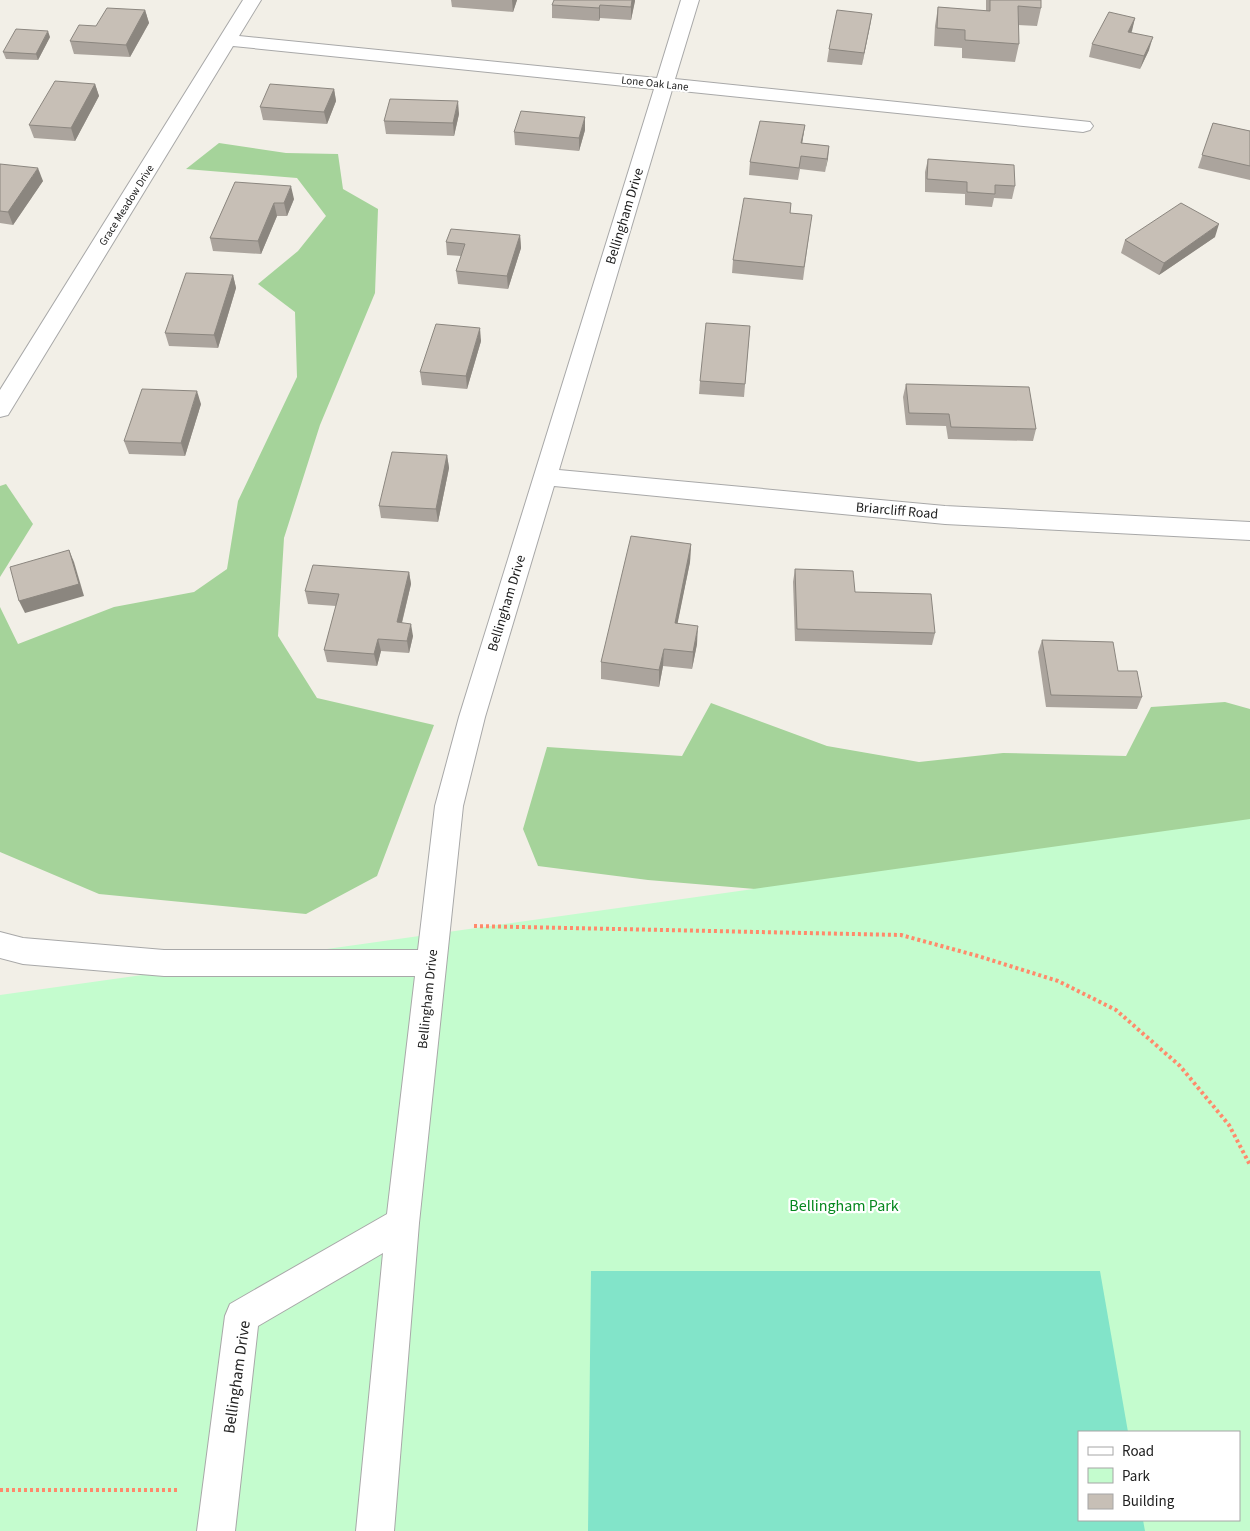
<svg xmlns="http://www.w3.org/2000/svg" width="1250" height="1531" viewBox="0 0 1250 1531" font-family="'Source Sans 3',sans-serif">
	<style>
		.forest { fill: #a5d39a }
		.park { fill: #c4fcce; fill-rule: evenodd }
		.pitch { fill: #82e4c9 }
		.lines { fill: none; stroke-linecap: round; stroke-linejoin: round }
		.minor-casing { stroke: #a8a8a8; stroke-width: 2 }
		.path { stroke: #ff8a6b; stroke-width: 4; stroke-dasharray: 3 3; stroke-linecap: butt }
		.minor { fill: #fff; fill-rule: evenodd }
		.wall { fill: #aba49d }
		.shaded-wall { fill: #8b867f }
		.building { fill: #c7bfb6; stroke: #8b867f }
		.labels { text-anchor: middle; stroke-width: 4.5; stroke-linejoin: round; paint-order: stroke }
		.far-street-label { font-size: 11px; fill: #212121; stroke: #fff }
		.street-label { font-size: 14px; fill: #212121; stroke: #fff }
		.near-park-label { font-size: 16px; fill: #06881f; stroke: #fff }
		.near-street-label { font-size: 16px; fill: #212121; stroke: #fff }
	</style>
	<rect width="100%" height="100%" fill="#f2efe7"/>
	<g class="forest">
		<path d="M219,143l67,10 52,1 5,35 35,20 -3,84 -55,132 -36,113 -6,98 39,62 117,27 -57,151 -71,38 -207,-20 -99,-42v-245l18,37 96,-37 80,-15 33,-23 11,-68 59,-124 -2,-65 -37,-28 40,-33 28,-35 -29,-38 -111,-9z"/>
		<path d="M6,484l27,40 -33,53v-91z"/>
		<path d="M1225,702l25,7v350l-326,-156 -276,-23 -110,-14 -15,-37 24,-82 135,9 29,-53 116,43 92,16 84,-9 123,3 25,-49z"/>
	</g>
	<path class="park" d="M1250,819v712h-1250v-536zM1079,1432h160v88h-160z"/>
	<path class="pitch" d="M591,1271h509l28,161h-49v88h64l2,11h-557z"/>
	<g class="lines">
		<defs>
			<path id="minor" d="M243,0h18l-22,36 418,42 24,-78h18l-24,79 415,43 3,4 -3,4 -7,2 -411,-42 -113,380 386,36 305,16v18l-305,-16 -391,-38 -69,231 -22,89 -44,417 -25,308h-38l27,-278 -125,73 -23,205h-38l28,-215 5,-12 157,-90 28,-238h-251l-141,-12 -23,-6v-26l23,6 141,12h254l17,-144 24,-89 195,-628 -421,-43 -225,369 -8,2v-27z"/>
		</defs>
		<use href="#minor" class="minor-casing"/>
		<g class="path">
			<path d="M474,926l427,9 77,21 80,25 58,29 64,56 49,59 21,40"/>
			<path d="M0,1490h180"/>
		</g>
		<use href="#minor" class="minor"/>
	</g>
	<g class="wall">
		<path d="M451,0h66l-4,12 -61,-5z"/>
		<path d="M635,0l-4,20 -31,-2 -1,3 -47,-3v-13z"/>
		<path d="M986,0h55v8l-4,18 -19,-1 1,19 -4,18 -53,-4v-10l-28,-2 1,-20 3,-19 48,4z"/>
		<path d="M145,10l4,13 -19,34 -56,-3 -4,-13 26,-15z"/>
		<path d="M872,14l-10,51 -35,-3 2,-13z"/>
		<path d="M1135,18l-4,14 18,18 -9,19 -51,-12 3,-13z"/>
		<path d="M50,37l-12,23 -32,-1 -3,-7z"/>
		<path d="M95,84l4,12 -24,45 -41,-3 -5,-13z"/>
		<path d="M334,89l2,12 -9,23 -64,-4 -3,-13z"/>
		<path d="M459,114l-5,22 -68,-2 -2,-13z"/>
		<path d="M1213,123l37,8v49l-52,-12z"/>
		<path d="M805,125l-3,18 27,3 -4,26 -25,-3 -2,11 -49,-5 1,-13z"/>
		<path d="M585,130l-6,21 -64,-6 -1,-13z"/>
		<path d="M928,159l87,27 -3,13 -18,-1 -2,9 -27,-2v-11l-40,-2v-20z"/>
		<path d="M0,164l43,17 -30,44 -13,-2z"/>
		<path d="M235,182l59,17 -7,17h-10l-16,38 -48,-3 -3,-13z"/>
		<path d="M791,203l-1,10 20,15 -7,52 -71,-7 1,-13z"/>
		<path d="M520,235l1,13 -13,41 -50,-5 -2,-13 5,-15 -14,-1 -1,-13z"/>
		<path d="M1215,237l-56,38 -38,-22 4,-13z"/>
		<path d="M233,275l3,13 -18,60 -49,-2 -4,-13z"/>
		<path d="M750,326l-6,71 -45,-3 1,-13z"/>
		<path d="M481,341l-14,48 -45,-4 -2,-13z"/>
		<path d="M906,384l130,45 -3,12 -85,-2 -2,-13 -40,-1 -3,-28z"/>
		<path d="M201,404l-16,52 -56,-2 -5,-13z"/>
		<path d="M447,455l2,13 -11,54 -57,-4 -2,-12z"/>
		<path d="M691,544l-1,18 -13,62 20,20 -5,25 -29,-3 -4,21 -58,-8v-17z"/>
		<path d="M795,569l60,23 80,41 -3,12 -137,-4 -2,-59z"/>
		<path d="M409,572l2,12 -9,39 11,13 -4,17 -28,-2 -4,15 -50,-4 -3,-12 12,-44 -28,-2 -3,-13z"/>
		<path d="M1042,640l76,31 24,26 -5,12 -91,-2 -8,-55z"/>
	</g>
	<g class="shaded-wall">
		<path d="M512,0h5l-4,12z"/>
		<path d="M632,0h3v1l-4,19v-13z"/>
		<path d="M600,5v13l-1,3v-13z"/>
		<path d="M145,10l4,13 -19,34 -4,-12z"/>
		<path d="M872,14l-2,12 -8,39 2,-12z"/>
		<path d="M1135,18l-3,13 -7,14 3,-13z"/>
		<path d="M48,31l2,6 -12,23 -2,-6z"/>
		<path d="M1153,37l-4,13 -9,19 4,-13z"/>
		<path d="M95,84l4,12 -24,45 -4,-13z"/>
		<path d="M334,89l2,12 -9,23 -3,-12z"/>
		<path d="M458,101l1,13 -5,22 -1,-13z"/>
		<path d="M585,117v13l-6,21v-13z"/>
		<path d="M805,125l-2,13 -3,18 1,-13z"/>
		<path d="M829,146l-1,13 -3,13z"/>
		<path d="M38,168l5,13 -30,44 -5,-13z"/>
		<path d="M291,186l3,13 -7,17 -3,-13z"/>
		<path d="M274,203l3,13 -16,38 -3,-13z"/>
		<path d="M1219,224l-4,13 -56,38 5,-12z"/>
		<path d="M520,235l1,13 -13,41 -1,-13z"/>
		<path d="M233,275l3,13 -18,60 -4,-13z"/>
		<path d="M480,328l1,13 -14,48 -1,-13z"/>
		<path d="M197,391l4,13 -16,52 -4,-13z"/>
		<path d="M447,455l2,13 -11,54 -2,-13z"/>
		<path d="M691,544l-1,18 -16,79 1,-18z"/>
		<path d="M69,550l5,12 10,34 -59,17 -6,-12z"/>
		<path d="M409,572l2,12 -12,50 -2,-12z"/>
		<path d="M411,624l2,12 -4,17 -2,-12z"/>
		<path d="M698,626l-1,18 -5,25 1,-17z"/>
		<path d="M378,639l3,12 -4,15 -3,-12z"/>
		<path d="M664,649l-1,17 -4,21v-17z"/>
	</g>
	<g class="building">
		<path d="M554,0h78l-1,7 -31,-2 -1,3 -47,-3z"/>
		<path d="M990,0h51v8l-23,-2 1,38 -54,-4v-10l-28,-2 1,-21 52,4z"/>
		<path d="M107,8l38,2 -19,35 -56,-4 9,-16 17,1z"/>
		<path d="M837,10l35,4 -8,39 -35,-4z"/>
		<path d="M1109,12l26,6 -7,14 25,5 -9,19 -52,-12z"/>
		<path d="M16,29l32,2 -12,23 -33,-2z"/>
		<path d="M55,81l40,3 -24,44 -42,-3z"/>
		<path d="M270,84l64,5 -10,23 -64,-5z"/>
		<path d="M390,99l68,2 -5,22 -69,-2z"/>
		<path d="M521,111l64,6 -6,21 -65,-6z"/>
		<path d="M760,121l45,4 -4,18 28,3 -2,13 -26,-3 -2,12 -49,-6z"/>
		<path d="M1213,123l37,8v35l-48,-11z"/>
		<path d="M928,159l86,6 1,21 -20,-1v9l-28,-2v-10l-40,-3z"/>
		<path d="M0,164l38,4 -30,44 -8,-1z"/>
		<path d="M235,182l56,4 -7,17h-10l-16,38 -48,-3z"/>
		<path d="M744,198l47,5 -1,10 22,2 -8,52 -71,-7z"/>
		<path d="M1181,203l38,21 -55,39 -39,-23z"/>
		<path d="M451,229l69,6 -13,41 -51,-5 9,-27 -19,-2z"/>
		<path d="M186,273l47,2 -19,60 -49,-2z"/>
		<path d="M706,323l44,3 -5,58 -45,-3z"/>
		<path d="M436,324l44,4 -14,48 -46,-4z"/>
		<path d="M906,384l123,3 7,42 -85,-2 -2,-13 -40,-1z"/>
		<path d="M142,389l55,2 -16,52 -57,-2z"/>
		<path d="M392,452l55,3 -11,54 -57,-3z"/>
		<path d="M631,536l60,8 -16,79 23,3 -5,26 -29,-3 -5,21 -58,-8z"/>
		<path d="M69,550l10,34 -60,17 -9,-34z"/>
		<path d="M313,565l96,7 -12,50 14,2 -4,17 -29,-2 -4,15 -50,-4 15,-56 -34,-3z"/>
		<path d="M795,569l58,2 2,21 76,2 4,39 -138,-4z"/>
		<path d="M1042,640l71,2 5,29h19l5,26 -91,-2z"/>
	</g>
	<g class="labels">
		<g class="far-street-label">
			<text transform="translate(655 83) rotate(6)" y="4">Lone Oak Lane</text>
			<text transform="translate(126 205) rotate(-58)" y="4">Grace Meadow Drive</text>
		</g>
		<g class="street-label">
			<text transform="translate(624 216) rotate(-73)" y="5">Bellingham Drive</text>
			<text transform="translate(897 510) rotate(5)" y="5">Briarcliff Road</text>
			<text transform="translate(506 603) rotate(-73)" y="5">Bellingham Drive</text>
			<text transform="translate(427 999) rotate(-84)" y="5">Bellingham Drive</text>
		</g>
		<g class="near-park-label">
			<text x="844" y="1211">Bellingham Park</text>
		</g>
		<g class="near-street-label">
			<text transform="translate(236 1377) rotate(-82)" y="6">Bellingham Drive</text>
		</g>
	</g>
	<rect x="1078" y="1431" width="162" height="90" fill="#ffffff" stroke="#a6a6a6"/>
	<rect x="1088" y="1447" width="25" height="8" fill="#ffffff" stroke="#a6a6a6"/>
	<text x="1122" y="1456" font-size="15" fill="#212121">Road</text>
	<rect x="1088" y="1468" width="25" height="15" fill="#c4fcce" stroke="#a6a6a6"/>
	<text x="1122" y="1481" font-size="15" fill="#212121">Park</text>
	<rect x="1088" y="1494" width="25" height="15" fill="#c7bfb6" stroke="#a6a6a6"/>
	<text x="1122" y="1506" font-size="15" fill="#212121">Building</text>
</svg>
